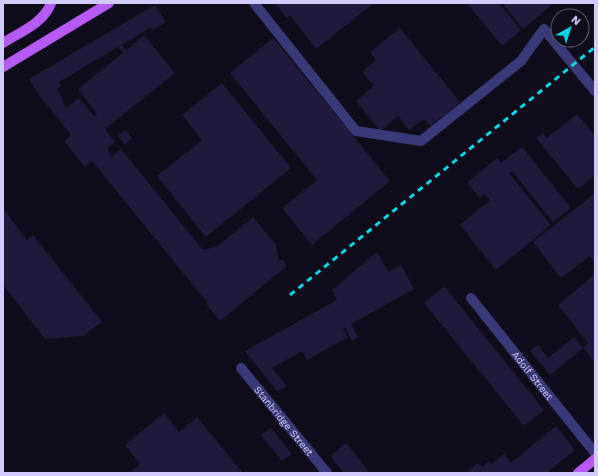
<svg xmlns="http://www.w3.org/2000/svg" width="598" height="476" viewBox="0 0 598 476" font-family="'Work Sans',sans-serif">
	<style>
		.building { fill: #201a3c; fill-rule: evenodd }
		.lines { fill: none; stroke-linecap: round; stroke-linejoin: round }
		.minor { stroke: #3b3a79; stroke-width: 10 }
		.major { stroke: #b759f5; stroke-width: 10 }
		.rail { stroke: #0ed4e5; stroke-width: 3; stroke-dasharray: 6 5; stroke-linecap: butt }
		.labels { text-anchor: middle; stroke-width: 3; stroke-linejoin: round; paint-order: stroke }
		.street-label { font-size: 10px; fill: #d0cbfc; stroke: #0f0d1c }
	</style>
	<rect width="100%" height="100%" fill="#0f0d1c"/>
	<g class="building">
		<path d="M275,3h99l-58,46 -26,-34 -3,3z"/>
		<path d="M467,3h32l22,27 -19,16z"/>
		<path d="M502,3h52l-31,26z"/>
		<path d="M155,5l11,17 -13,8 -2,-3 -29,18 4,5 18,-15 31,38 -70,56 10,13 -8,7 5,7 9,-7 82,101 15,-4 35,-29 23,28 3,16 4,-1 4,6 -67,55 -14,-17 2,-2 -1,-2 -1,1 -114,-140 -7,6 -21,-26 7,-6 -34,-43 -8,-13zM118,47l5,6 -45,36 19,25 -3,2 -15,-18 -13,10 -5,-12 -5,-7 5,-3 -2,-4z"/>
		<path d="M400,28l60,74 -30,24 -6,-7 -15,11 -11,-14 -18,15 -24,-30 18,-15 -12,-14 14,-12 -6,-8z"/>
		<path d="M273,38l117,143 -78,64 -30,-37 35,-28 -87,-107z"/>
		<path d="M222,83l69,85 -85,69 -49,-61 45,-36 -20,-25z"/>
		<path d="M577,114l18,22v39l-17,14 -42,-51 7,-5 4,5z"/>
		<path d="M126,130l6,8 -7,7 -7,-9z"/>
		<path d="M522,147l49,61 -18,14 -41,-51 -3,2 42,52 -55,45 -36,-45 30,-25 -5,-6 -5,4 -13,-15 30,-25 4,5z"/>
		<path d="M595,193v70l-5,-7 -29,22 -28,-36z"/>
		<path d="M3,209l24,31 6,-5 69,87 -19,14 -38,3 -42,-54z"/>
		<path d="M377,252l11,20 13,-7 13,24 -63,35 7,13 -6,4 -7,-14 -2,2 5,8 -41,23 -5,-9 -30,17 15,18 -10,5 -32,-40 92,-51 -5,-10z"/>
		<path d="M595,274v89l-12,-15 5,-5 -30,-38z"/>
		<path d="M444,286l100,124 -20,16 -100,-123z"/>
		<path d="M574,337l9,11 -33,27 -20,-24 8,-6 10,13z"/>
		<path d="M164,413l15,19 18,-15 46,56h-114l11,-9 -15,-19z"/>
		<path d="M556,426l19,24 -28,23h-81l12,-10 4,4 7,-6 2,3 13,-10 7,9z"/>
		<path d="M271,428l21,26 -10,7 -21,-26z"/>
		<path d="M346,443l24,30h-26l-14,-17z"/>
	</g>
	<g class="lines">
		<g class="minor">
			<path d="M254,3l102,128 65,10 100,-80 23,-32 51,62"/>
			<path id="s1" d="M471,298l124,155"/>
			<path id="s2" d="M241,368l86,105"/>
		</g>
		<g class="major">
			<path d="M3,43c17,-11 41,-20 48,-40"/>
			<path d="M3,67l106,-64"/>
			<path d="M578,473l17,-14"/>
		</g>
		<path class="rail" d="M290,295l305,-248"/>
	</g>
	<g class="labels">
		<g class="street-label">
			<text dy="4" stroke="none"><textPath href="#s1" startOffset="99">Adolf Street</textPath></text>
			<text dy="4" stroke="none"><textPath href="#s2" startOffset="68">Stanbridge Street</textPath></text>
		</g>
	</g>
	<rect width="598" height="476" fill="none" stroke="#d0cbfc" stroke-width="8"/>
	<g transform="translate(570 28) rotate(39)"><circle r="19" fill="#0f0d1c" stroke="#5c5976"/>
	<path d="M0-3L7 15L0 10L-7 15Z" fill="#0ed4e5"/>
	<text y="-6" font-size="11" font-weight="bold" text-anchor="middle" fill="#d0cbfc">N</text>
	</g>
</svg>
